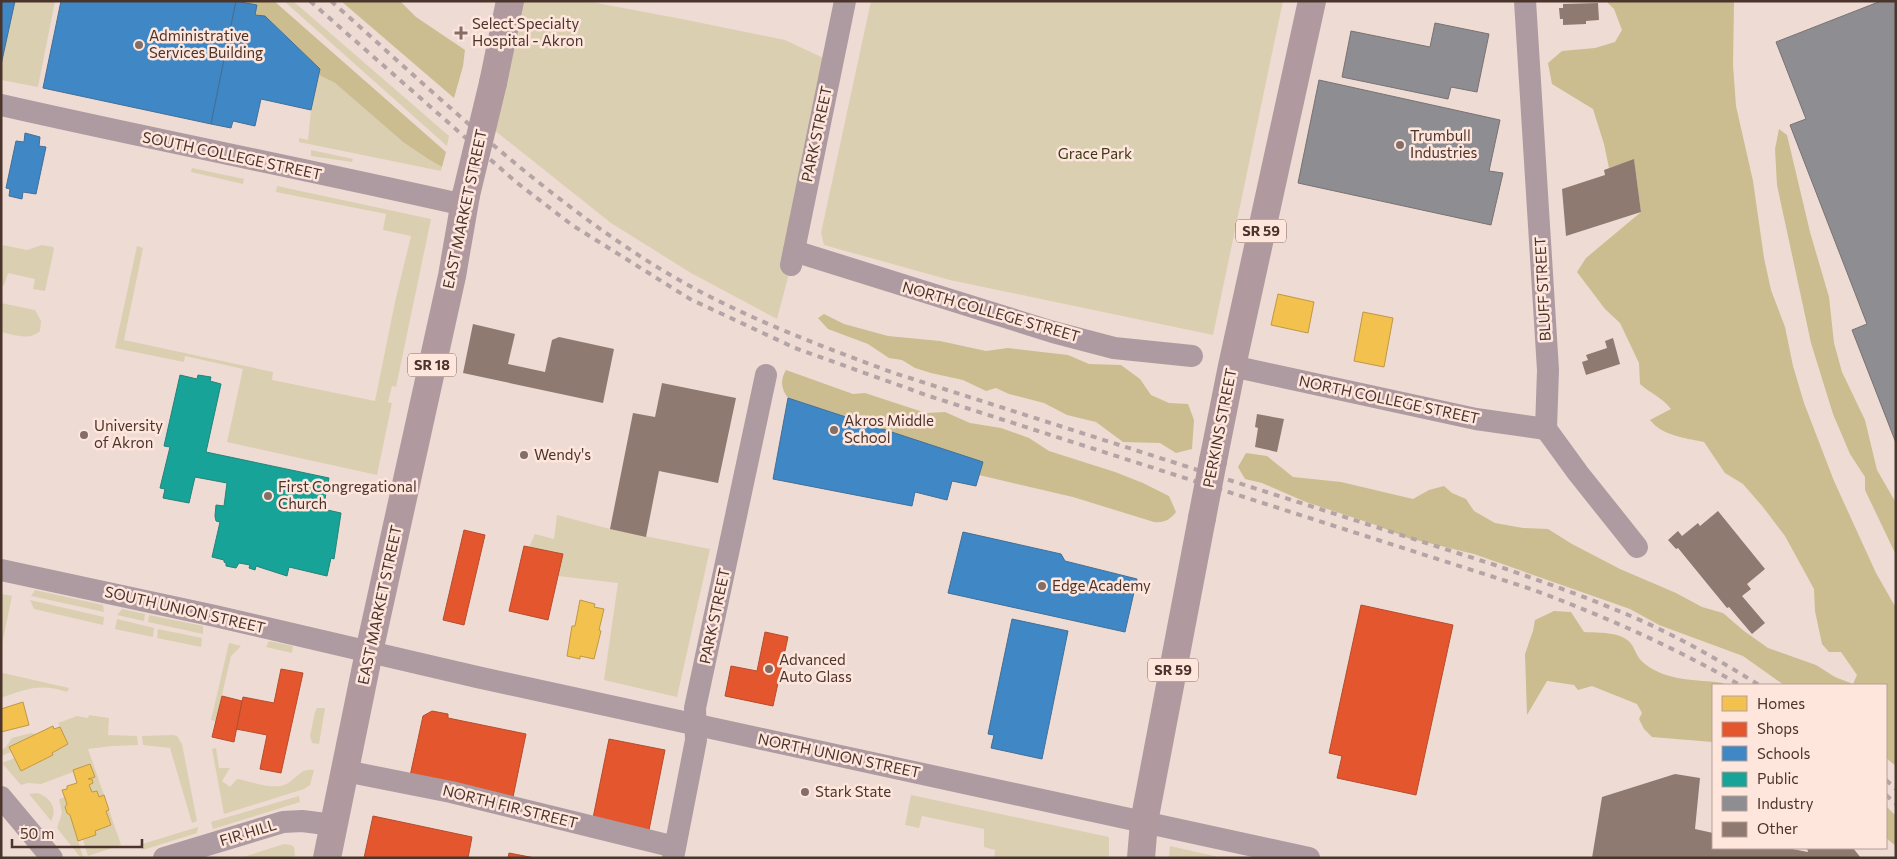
<svg xmlns="http://www.w3.org/2000/svg" width="1897" height="859" viewBox="0 0 1897 859" font-family="Commissioner,sans-serif">
	<style>
		.green { fill: #dbcfb1 }
		.forest { fill: #cbbd8f }
		.homes { fill: #f2c14e; stroke: #c09744 }
		.shops { fill: #e4572e; stroke: #b64c2d }
		.schools { fill: #3f88c5; stroke: #436f97 }
		.public { fill: #17a398; stroke: #278277 }
		.industry { fill: #8d8d92; stroke: #797273 }
		.building { fill: #8f7a71 }
		.lines { fill: none; stroke-linecap: round; stroke-linejoin: round }
		.minor { stroke: #ad9ba1; stroke-width: 22 }
		.major { stroke: #b09a9f; stroke-width: 28 }
		.rail { stroke: #b4a4a5; stroke-width: 4; stroke-dasharray: 6 6; stroke-linecap: butt }
		.major-bridge { stroke: #b09a9f; stroke-width: 28 }
		.poi-dot { fill: #846e66; stroke: #fee6dd; stroke-width: 2 }
		.labels { text-anchor: middle; stroke-width: 5; stroke-linejoin: round; paint-order: stroke }
		.shield { fill: #fee6dd; stroke: #816960; stroke-width: 1 }
		.shield-label { font-size: 14px; font-weight: bold; fill: #4b342b }
		.poi-label { font-size: 15px; fill: #4b342b; stroke: #fee6dd; text-anchor: start }
		.street-label { font-size: 15px; fill: #4b342b; stroke: #fee6dd }
		.park-label { font-size: 15px; fill: #3d3917; stroke: #fee6dd }
	</style>
	<rect width="100%" height="100%" fill="#eedbd4"/>
	<g class="green">
		<path d="M15,1h40l-17,86 -37,-7v-15z"/>
		<path d="M284,1h9l156,135 -2,10z"/>
		<path d="M509,1h77l96,18 103,21 47,22 -41,204 -14,53 -86,-46 -80,-50 -127,-101z"/>
		<path d="M871,1h412l-70,334 -263,-55 -126,-35 -3,-12z"/>
		<path d="M319,75l16,8 68,59 25,17 14,8 -1,4 -142,-29v-4l9,2 3,-30z"/>
		<path d="M311,150l42,9 -1,3 -41,-6z"/>
		<path d="M192,168l52,11 -1,5 -52,-12z"/>
		<path d="M277,186l154,33 -35,168 -4,-1 -4,16 4,1 -15,72 -150,-33 16,-73 -58,-13 -1,6 -69,-14 22,-102 6,2 -19,92 149,32 -1,8 103,21 20,-99 16,-66 -28,-6 3,-16 -110,-22z"/>
		<path d="M3,245l24,5 15,-5 11,2 1,2 -9,42 -12,-2 2,-10 -27,-6 -4,12 -3,1v-34z"/>
		<path d="M1,303l34,7 6,11 -1,10c-11,10 -25,4 -39,1z"/>
		<path d="M557,515l53,14 100,20 -33,148 -73,-17 14,-97 -60,-7 5,-22 -34,-7 6,-13 19,5z"/>
		<path d="M35,590l68,15 1,7 -73,-16z"/>
		<path d="M1,594l11,2 -11,53z"/>
		<path d="M30,600l74,17 -1,8 -69,-16z"/>
		<path d="M122,609l23,5 -1,7 -27,-6z"/>
		<path d="M149,615l54,11v8l-55,-12z"/>
		<path d="M117,619l37,9 -1,9 -38,-8z"/>
		<path d="M158,629l44,9 -1,9 -44,-9z"/>
		<path d="M269,641l24,5 -1,7 -26,-6z"/>
		<path d="M229,643l12,3 -10,10 -15,65 -5,-1z"/>
		<path d="M1,673h2l66,15 -2,4c-26,-9 -41,-3 -66,6z"/>
		<path d="M317,708h8l-6,36 -7,-1 -2,-7 5,-24z"/>
		<path d="M89,715l20,3 -1,17 29,1 1,9 -26,1 -24,3 16,46 -5,2 -2,-6 -5,1 -3,-7 4,-2 -1,-4h-4l6,-3 -4,-12 -17,6v2l-32,12 -13,-1 -7,2 -19,-22 13,-5 6,13 32,-16 -1,-2 16,-9 -10,-21 19,-7 11,2z"/>
		<path d="M31,733l5,1 -26,13 1,5 -10,4v-6l5,-3 6,-9z"/>
		<path d="M173,735l4,1 5,8 15,77 -5,2 -22,-75 -27,-3 -1,-9z"/>
		<path d="M216,748l3,20h11l-8,13 8,6 7,-8c13,2 30,9 43,7 15,-2 18,-19 34,-16l-4,15 -6,4 -80,25 -12,-65z"/>
		<path d="M37,793c13,4 21,15 14,28l-22,-27z"/>
		<path d="M911,795l198,42v21h-115l1,-8 -11,-3v-18l-62,-13 -3,12 -14,-3z"/>
		<path d="M299,796l1,6 -3,1 -84,26 -2,-7z"/>
		<path d="M65,797l2,7 -2,3 5,8 13,42 -2,1 -24,-30 5,-15 -3,-14z"/>
		<path d="M109,810l12,35 -33,11 -5,-16 13,-5 -1,-4 16,-6 -5,-14z"/>
		<path d="M198,827l-1,6 -54,17 -4,-5z"/>
		<path d="M284,844l7,1 3,2 1,8 -4,3h-51z"/>
		<path d="M1170,846l53,12h-54z"/>
	</g>
	<g class="forest">
		<path d="M241,1h33l172,151 -4,15 -14,-8 -25,-17 -68,-59 -16,-8 1,-6 -55,-53 -10,-1 2,-10z"/>
		<path d="M341,1h59l16,16 49,33 -2,16 -9,32z"/>
		<path d="M1606,1h128l-1,64 3,41 17,75 11,77 7,32 14,37 8,39 11,37 30,78 42,92 20,35v158l-10,-8v-73h-102l-41,-29 -84,-31 -29,-16 -156,-55 -66,-16 -35,-14 -67,-22 -44,-19 -17,-4 -7,-12 8,-14 21,3 26,21 48,5 72,17 16,-9 15,-4 8,7 14,6 8,12 21,12 28,5 25,1 24,15 48,25 56,24 26,14 21,6 21,18 24,17 48,17 19,12 18,7 4,-9 -16,-23h-12l-7,-8 -7,-33 -1,-22 -29,-53 -22,-29 -20,-23 -18,-11 -21,-31c-19,-4 -41,-6 -54,-22l21,-11c-8,-11 -21,-16 -31,-25l-1,-21 -19,-40 -15,-14 -28,-37 9,-14 55,-46 -7,-52 -25,8 -5,-24 -11,-35 -41,-25 -4,-21 14,-12 33,-3 20,-6 7,-12 -8,-21z"/>
		<path d="M1779,129l8,6 23,97 19,65 5,46 8,29 23,48 12,50 19,33v52l-31,-65v-13l-15,-23 -17,-40 -22,-71 -34,-158 -2,-36z"/>
		<path d="M824,314l20,10 44,12 52,5 46,10 22,-3 60,7 21,9 32,1 19,14 11,16 18,8 19,1 6,16 -2,29 -16,4 -16,-10 -37,-1 -27,-20 -29,-7 -23,-12 -35,-9 -13,-6 -10,3 -23,-11 -32,-7 -16,-5 -13,-8 -13,-2 -21,-14 -40,-15 -10,-11z"/>
		<path d="M786,370l67,24 12,-1 61,20 19,-1 25,11 31,5 28,10 20,13 66,21 28,11 26,13 7,16c-6,8 -12,11 -22,10l-81,-25 -94,-22 3,-13 -194,-64c-7,-9 -8,-18 -2,-28z"/>
		<path d="M1554,611l17,1 13,20c15,1 39,-1 48,13 4,7 6,14 13,19 23,18 51,15 78,19l2,2h-12v57l-61,-5 -8,-8 -5,-10 3,-6 -5,-9 -45,-18 -14,4 -4,-5 -27,-4 -20,34 -2,-61 8,-23 2,-11z"/>
		<path d="M1886,806l10,10v30l-10,-8z"/>
	</g>
	<g class="homes">
		<path d="M1278,294l36,8 -6,31 -37,-8z"/>
		<path d="M1363,312l30,6 -9,49 -30,-6z"/>
		<path d="M580,600l15,4 -1,3 10,2 -5,21 2,1 -7,28 -14,-3v3l-13,-3 5,-30h3z"/>
		<path d="M23,702l6,23 -28,7v-23z"/>
		<path d="M53,726l1,3 6,-2 8,17 -16,9 1,2 -32,16 -12,-24z"/>
		<path d="M90,764l5,13 -7,2h4l1,4 -4,2 3,7 5,-1 2,6 5,-2 5,15 -3,1 5,14 -16,6 1,4 -18,6 -8,-26 -3,-2 -2,-6 2,-3 -5,-14 5,-1v-3l10,-3 -4,-13z"/>
	</g>
	<g class="shops">
		<path d="M464,530l21,5 -21,90 -21,-5z"/>
		<path d="M524,546l39,8 -15,66 -39,-9z"/>
		<path d="M1361,605l92,20 -37,170 -79,-17 5,-22 -13,-3z"/>
		<path d="M765,632l23,5 -15,69 -48,-10 6,-30 26,5z"/>
		<path d="M281,669l22,4 -22,100 -21,-4 7,-34 -31,-6 7,-32 31,6z"/>
		<path d="M222,696l20,5 -8,41 -22,-5z"/>
		<path d="M432,711l16,3v4l78,16 -13,63 -103,-21 13,-60z"/>
		<path d="M609,739l56,11 -17,85 -56,-12z"/>
		<path d="M373,816l99,21 -4,21h-104z"/>
		<path d="M509,853l26,5h-27z"/>
	</g>
	<g class="schools">
		<path d="M1,1h14l-14,64z"/>
		<path d="M61,1h175l-25,123 -168,-36z"/>
		<path d="M236,1l21,4 -2,10 10,1 55,53 -9,41 -50,-11 -6,27 -22,-5 -2,7 -20,-4z"/>
		<path d="M25,133l15,4 -1,9 7,1 -10,47 -13,-2 -1,7 -13,-3 1,-7 -4,-1 10,-47 8,1z"/>
		<path d="M788,398l195,64 -7,24 -24,-5 -5,19 -32,-8 -3,14 -139,-27z"/>
		<path d="M963,532l98,22 4,7 72,18 -12,53 -177,-39z"/>
		<path d="M1012,619l56,12 -26,128 -51,-11 3,-13 -6,-1z"/>
	</g>
	<path class="public" d="M180,375l17,4 1,-4 13,2 -1,4 11,3 -15,68 123,26 -6,31 18,4 -7,46 -3,-1 -4,18 -38,-9 -2,9 -31,-10 -1,4 -6,-2 1,-3 -11,-2 -3,5 -10,-2v-3l-2,-1v-2l-12,-3 8,-35 -4,-1 -1,-5 1,-11 8,1 3,-23 -32,-6 -6,26 -26,-5 2,-9 -5,-1 10,-41 -6,-1z"/>
	<g class="industry">
		<path d="M1881,1h15v442l-44,-113 15,-6 -77,-199 16,-6 -30,-77z"/>
		<path d="M1435,23l54,11 -12,58 -26,-5 -3,12 -106,-22 9,-46 79,16z"/>
		<path d="M1319,80l181,40 -11,51 14,2 -12,52 -193,-42z"/>
	</g>
	<g class="building">
		<path d="M1598,3l1,17 -13,1v3l-23,1v-6h-3l-1,-11h4v-4z"/>
		<path d="M1634,159l7,53 -75,24 -4,-47 43,-14 -1,-5z"/>
		<path d="M473,324l42,10 -7,30 37,8 7,-32 7,-3 55,12 -11,54 -140,-30z"/>
		<path d="M1613,338l7,26 -34,11 -4,-13 6,-2 -2,-5 21,-7 -2,-7z"/>
		<path d="M662,383l74,15 -18,85 -59,-12 -13,66 -36,-8 23,-116 22,4z"/>
		<path d="M1257,414l27,5 -7,33 -22,-5 3,-19 -3,-1z"/>
		<path d="M1718,511l47,58 -18,15 4,5 -9,7 23,27 -13,11 -23,-27 -2,1 -49,-60 -2,1 -8,-9 10,-9 4,5 16,-13 2,3z"/>
		<path d="M1675,774l25,4 -5,51 18,4v15h74l21,4 -1,-4h46l8,10h-269l10,-61z"/>
	</g>
	<g class="lines">
		<g class="minor">
			<path d="M1525,1l23,369 -2,59 32,44 59,74"/>
			<path d="M1,105c154,35 309,65 463,100"/>
			<path d="M794,251l259,81 61,16 78,8"/>
			<path d="M791,265l54,-264"/>
			<path d="M1232,366l244,53 70,10"/>
			<path d="M1,570l214,46 262,61 832,181"/>
			<path d="M345,771l106,21 224,55"/>
			<path d="M1,797l51,61"/>
			<path d="M164,858l119,-36 19,-1 32,4"/>
			<path d="M673,858l23,-118 -1,-32 71,-333"/>
		</g>
		<g class="major">
			<path d="M493,83l17,-82"/>
			<path d="M1213,461l19,-95 80,-365"/>
			<path d="M327,858l42,-206 83,-376 14,-81"/>
			<path d="M1141,858l3,-36 58,-304"/>
		</g>
		<g class="rail">
			<path d="M310,1l206,181 56,43 118,74 105,49 134,48 602,193c73,27 141,57 209,96"/>
			<path d="M331,1c101,90 199,184 312,257 78,51 164,83 251,115l601,192c40,14 80,28 119,44 50,20 99,47 145,76"/>
			<path d="M1886,780l10,9"/>
			<path d="M1886,795l10,9"/>
		</g>
		<g class="major-bridge">
			<path d="M466,195l27,-112"/>
			<path d="M1202,518l11,-57"/>
		</g>
	</g>
	<g class="poi-dot">
		<path d="M458.5 25.5h5v5h5v5h-5v5h-5v-5h-5v-5h5z"/>
		<circle cx="139" cy="45" r="5"/>
		<circle cx="1400" cy="145" r="5"/>
		<circle cx="834" cy="430" r="5"/>
		<circle cx="84" cy="435" r="5"/>
		<circle cx="524" cy="455" r="5"/>
		<circle cx="268" cy="496" r="5"/>
		<circle cx="1042" cy="586" r="5"/>
		<circle cx="769" cy="669" r="5"/>
		<circle cx="805" cy="792" r="5"/>
	</g>
	<g class="labels">
		<g class="shield">
			<rect x="1236" y="219.5" width="50" height="23" rx="4"/>
			<rect x="408" y="353.5" width="48" height="23" rx="4"/>
			<rect x="1148" y="658.5" width="50" height="23" rx="4"/>
		</g>
		<g class="shield-label">
			<text x="1261" y="236">SR 59</text>
			<text x="432" y="370">SR 18</text>
			<text x="1173" y="675">SR 59</text>
		</g>
		<g class="poi-label">
			<text x="472" y="29">Select Specialty<tspan x="472" dy="17">Hospital - Akron</tspan></text>
			<text x="149" y="41">Administrative<tspan x="149" dy="17">Services Building</tspan></text>
			<text x="1410" y="141">Trumbull<tspan x="1410" dy="17">Industries</tspan></text>
			<text x="844" y="426">Akros Middle<tspan x="844" dy="17">School</tspan></text>
			<text x="94" y="431">University<tspan x="94" dy="17">of Akron</tspan></text>
			<text x="534" y="460">Wendy's</text>
			<text x="278" y="492">First Congregational<tspan x="278" dy="17">Church</tspan></text>
			<text x="1052" y="591">Edge Academy</text>
			<text x="779" y="665">Advanced<tspan x="779" dy="17">Auto Glass</tspan></text>
			<text x="815" y="797">Stark State</text>
		</g>
		<g class="street-label">
			<text transform="translate(817 134) rotate(-78)" y="5">PARK STREET</text>
			<text transform="translate(232 156) rotate(12)" y="5">SOUTH COLLEGE STREET</text>
			<text transform="translate(465 209) rotate(-78)" y="5">EAST MARKET STREET</text>
			<text transform="translate(1543 289) rotate(-93)" y="5">BLUFF STREET</text>
			<text transform="translate(991 312) rotate(16)" y="5">NORTH COLLEGE STREET</text>
			<text transform="translate(1389 400) rotate(12)" y="5">NORTH COLLEGE STREET</text>
			<text transform="translate(1220 428) rotate(-79)" y="5">PERKINS STREET</text>
			<text transform="translate(380 605) rotate(-78)" y="5">EAST MARKET STREET</text>
			<text transform="translate(185 610) rotate(13)" y="5">SOUTH UNION STREET</text>
			<text transform="translate(715 616) rotate(-78)" y="5">PARK STREET</text>
			<text transform="translate(839 756) rotate(12)" y="5">NORTH UNION STREET</text>
			<text transform="translate(510 807) rotate(14)" y="5">NORTH FIR STREET</text>
			<text transform="translate(248 833) rotate(-17)" y="5">FIR HILL</text>
		</g>
		<g class="park-label">
			<text x="1095" y="159">Grace Park</text>
		</g>
	</g>
	<rect width="1897" height="859" fill="none" stroke="#4b342b" stroke-width="5"/>
	<rect x="1712" y="684" width="175" height="165" fill="#fee6dd" stroke="#b69f96"/>
	<rect x="1722" y="696" width="25" height="15" fill="#f2c14e" stroke="#b69f96"/>
	<text x="1757" y="709" font-size="15" fill="#4b342b">Homes</text>
	<rect x="1722" y="722" width="25" height="15" fill="#e4572e" stroke="#b69f96"/>
	<text x="1757" y="734" font-size="15" fill="#4b342b">Shops</text>
	<rect x="1722" y="746" width="25" height="15" fill="#3f88c5" stroke="#b69f96"/>
	<text x="1757" y="759" font-size="15" fill="#4b342b">Schools</text>
	<rect x="1722" y="772" width="25" height="15" fill="#17a398" stroke="#b69f96"/>
	<text x="1757" y="784" font-size="15" fill="#4b342b">Public</text>
	<rect x="1722" y="796" width="25" height="15" fill="#8d8d92" stroke="#b69f96"/>
	<text x="1757" y="809" font-size="15" fill="#4b342b">Industry</text>
	<rect x="1722" y="822" width="25" height="15" fill="#8f7a71" stroke="#b69f96"/>
	<text x="1757" y="834" font-size="15" fill="#4b342b">Other</text>
	<path d="M12 839v8h130v-8" fill="none" stroke="#4b342b" stroke-width="2.5"/>
	<text x="20" y="839" font-size="15" fill="#4b342b" stroke="#fee6dd" stroke-width="4" paint-order="stroke">50 m</text>
</svg>
